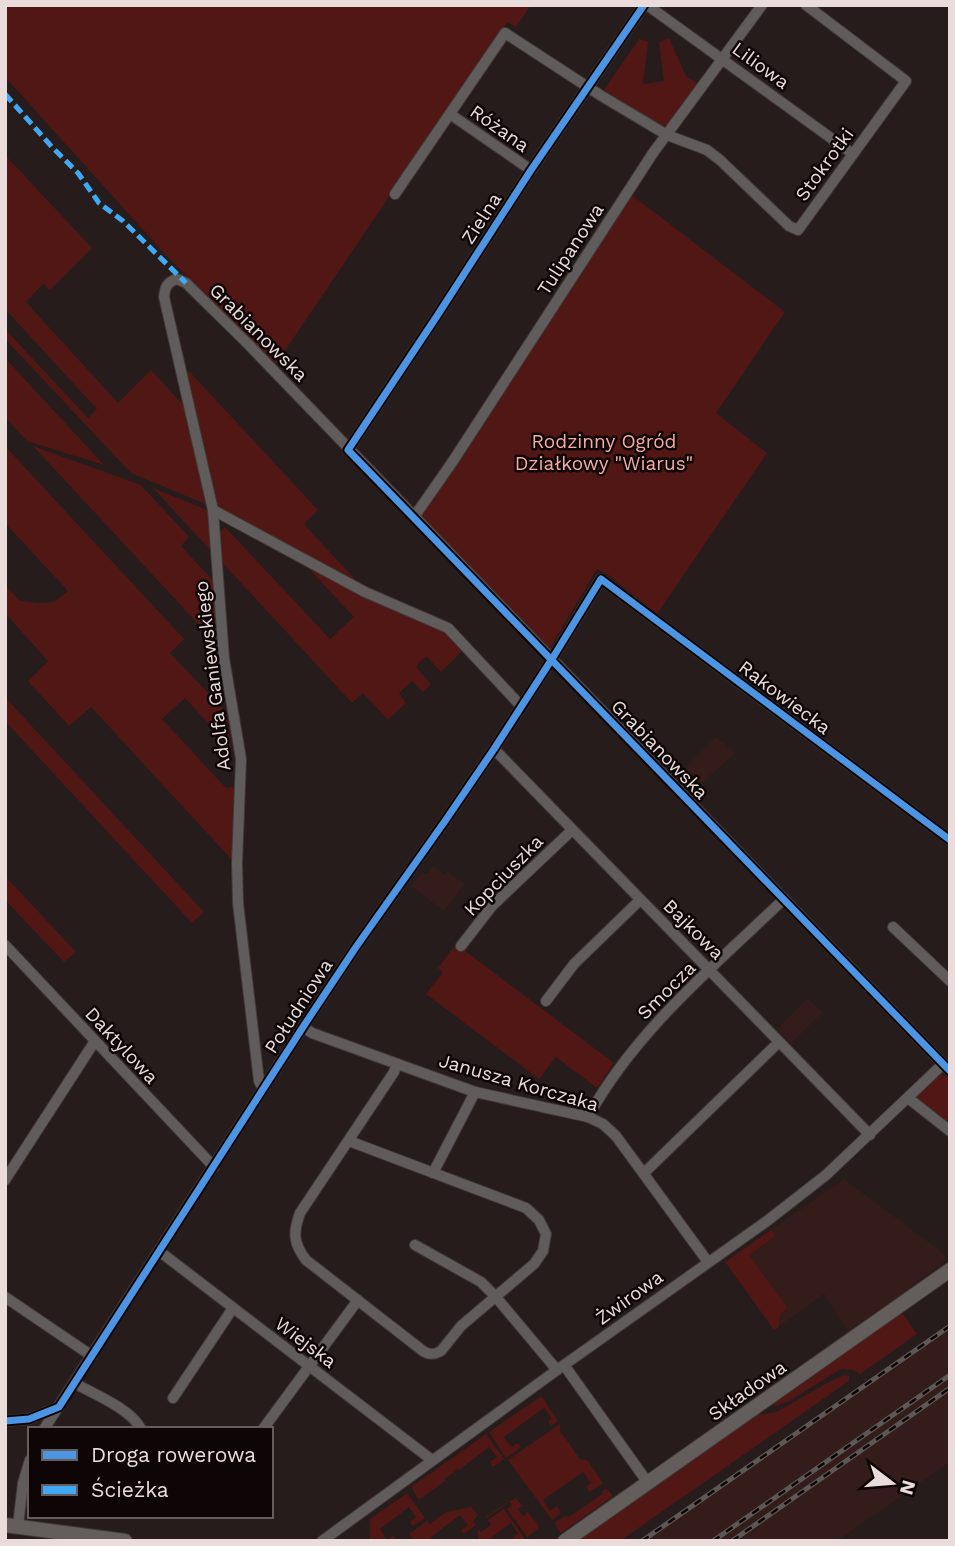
<svg xmlns="http://www.w3.org/2000/svg" width="955" height="1546" viewBox="0 0 955 1546" font-family="'Work Sans',sans-serif">
	<style>
		.built { fill: #331c19 }
		.green { fill: #501714 }
		.lines { fill: none; stroke-linecap: round; stroke-linejoin: round }
		.minor-casing { stroke: #413837; stroke-width: 12 }
		.major-casing { stroke: #413837; stroke-width: 16 }
		.minor { stroke: #615c5c; stroke-width: 10 }
		.major { stroke: #635d5c; stroke-width: 14 }
		.rail-casing { stroke: #5d5756; stroke-width: 5 }
		.rail { stroke: #0e0606; stroke-width: 2.5; stroke-dasharray: 8; stroke-linecap: butt }
		.quiet { stroke: #3fa9f5; stroke-width: 5; stroke-dasharray: 10 5; stroke-linecap: butt }
		.cycleway-casing { stroke: #0e0606; stroke-width: 11 }
		.cycleway { stroke: #4d94e3; stroke-width: 7 }
		.labels { text-anchor: middle; stroke-width: 5; stroke-linejoin: round; paint-order: stroke }
		.street-label { font-size: 19px; fill: #eadcda; stroke: #0e0606 }
		.park-label { font-size: 19px; fill: #f7aca3; stroke: #0e0606 }
	</style>
	<rect width="100%" height="100%" fill="#261c1b"/>
	<g class="built">
		<path d="M716,737l19,16 -44,40 -15,-16z"/>
		<path d="M433,866l11,8 3,-3 17,13 -20,27 -33,-25 11,-13 1,-1 5,2z"/>
		<path d="M808,998l14,15 -31,30 -14,-14z"/>
		<path d="M844,1179l98,73 5,8 -42,31 1,2 -20,15 -2,-2 -36,25 -24,-37 -50,36 -49,-68z"/>
		<path d="M950,1323v139l-113,79h-198z"/>
	</g>
	<g class="green">
		<path d="M5,5h526l-15,22 -9,-5 -231,342 -111,-110 -160,-177z"/>
		<path d="M669,38l17,38 14,9 -33,40 -6,1 -57,-36 35,-51 9,3 -5,42 21,-3 -5,-39z"/>
		<path d="M5,155l87,93 -42,42 -7,-6 -17,18 92,101 33,-33 38,41 21,95 -79,-33 -126,-134v-10l83,89 9,-9 -92,-100z"/>
		<path d="M633,196l152,116 -69,101 51,40 -110,161 -50,-40 -10,-5 -47,79 -131,-135 210,-316 2,1z"/>
		<path d="M5,358l99,107 -77,-24 -22,-24z"/>
		<path d="M189,371l129,139 -14,14 57,62 -145,-77 -32,-131z"/>
		<path d="M5,446l179,193 -14,14 56,59 5,36 -46,-50 -23,21 64,69 8,-1 -2,73 -141,-153 -22,19 -41,-45 20,-20 -43,-48v-28l15,16 20,2 14,-1 14,-11 -63,-68z"/>
		<path d="M33,446l108,39 48,52 -8,9 35,38 2,50 -4,-2 1,10z"/>
		<path d="M153,488l57,23 4,43z"/>
		<path d="M225,527l105,112 24,-22 -55,-59 148,73 17,18 -23,23 -14,-15 -6,3 -5,7 15,17 -8,8 -11,-11 -13,12 7,10 -18,17 -25,-27 -11,10 -133,-144 -2,-23z"/>
		<path d="M5,697l199,215 -12,11 -187,-202z"/>
		<path d="M5,876l71,76 -12,10 -59,-62z"/>
		<path d="M456,944l158,119 -17,25 -41,-31 -17,22 -113,-85 17,-22 -5,-4z"/>
		<path d="M942,1074l8,5v46l-30,-19 -5,-10 21,-20 1,1z"/>
		<path d="M771,1230l4,5 -1,2 -25,18 38,52 -7,8 -1,12 -5,3 -49,-68z"/>
		<path d="M901,1311l16,23 -57,40 -7,-4 -12,-1 -52,32 -12,5 -5,-2 74,-52z"/>
		<path d="M844,1375l5,1v5l-229,160h-48l184,-128 4,2 18,-4 51,-29z"/>
		<path d="M540,1397h2l16,24 -7,5 -3,-4 4,-4 -8,-10 -40,29 7,10 7,-4 3,4 -15,11 -17,-26z"/>
		<path d="M560,1424v7l20,28 7,1 16,23 -13,9 -4,-6 5,-3 -8,-11 -40,28 7,11 7,-5 4,7 -9,7 -44,-60z"/>
		<path d="M486,1434l18,25 -11,8 -3,-5 7,-5 -8,-10 -30,23 -1,-1 -14,10 1,2 -26,19 -8,-13z"/>
		<path d="M604,1489h3l6,7 -52,37 -7,-10 11,-7 4,1 33,-23z"/>
		<path d="M407,1493l18,25 -12,8 -3,-4 6,-5 -7,-10 -29,22 7,11 7,-5 2,4 -2,2h-24v-22z"/>
		<path d="M515,1498l8,8 -5,3 5,7 5,-4 11,14 -2,4 -10,7 -20,-28 5,-4 -2,-3 -24,16 -1,-1z"/>
		<path d="M471,1507l7,8 -5,6 3,4 -12,9 -3,-4 7,-5 -8,-10 -29,22 2,4h-19l-5,-7 18,-13 3,3 16,-12z"/>
		<path d="M504,1509l21,30 -3,2h-8l-2,-3 6,-5 -7,-10 -24,18h-9v-13l3,4 10,-7 -3,-5z"/>
	</g>
	<g class="lines">
		<defs>
			<g id="minor">
				<path d="M647,5l206,149"/>
				<path d="M450,114l81,56"/>
				<path d="M395,194l110,-161 95,62 67,40 40,15 13,10 69,66 9,4 108,-149 -100,-76"/>
				<path d="M348,450l89,-134 94,-146 113,-165"/>
				<path d="M213,510l152,82 83,36 73,78"/>
				<path d="M414,517l39,-56 200,-308 109,-148"/>
				<path d="M494,749l376,386"/>
				<path d="M893,927l57,54"/>
				<path d="M5,945l209,222"/>
				<path d="M461,946l31,-40 80,-76"/>
				<path d="M546,1001l28,-37 66,-64"/>
				<path d="M303,1027l9,6 163,59 113,25 15,7 13,12 92,126"/>
				<path d="M263,1089l-4,-8 -21,-178 -1,-40 4,-104 -17,-101 -11,-148 -49,-213c1,-10 3,-15 13,-18l9,4 61,60 703,728"/>
				<path d="M908,1098l42,33"/>
				<path d="M588,1117c47,-86 126,-151 196,-218"/>
				<path d="M349,1141l177,67 13,12 7,14 -3,17 -9,13 -73,62 -20,25c-7,4 -12,4 -18,0l-117,-91c-13,-17 -13,-28 -6,-47l94,-141 3,-8"/>
				<path d="M433,1173l42,-81"/>
				<path d="M644,1173l135,-131"/>
				<path d="M5,1180l90,-139"/>
				<path d="M415,1245l66,37 14,14 62,74"/>
				<path d="M159,1251l273,209"/>
				<path d="M5,1297l87,59"/>
				<path d="M564,1365l84,118"/>
				<path d="M74,1383c20,11 57,26 67,46"/>
				<path d="M173,1398l60,-90"/>
				<path d="M5,1421l24,-2 30,-12"/>
				<path d="M44,1429l259,-402 53,-80 89,-126 49,-72 58,-90 49,-80 349,261"/>
				<path d="M263,1429l95,-129"/>
				<path d="M18,1526l5,-43 7,-23"/>
				<path d="M322,1541l235,-171 210,-149 59,-46 117,-111"/>
			</g>
			<g id="major">
				<path d="M5,1525l120,16"/>
				<path d="M565,1541l385,-271"/>
			</g>
		</defs>
		<use href="#minor" class="minor-casing"/>
		<use href="#major" class="major-casing"/>
		<use href="#minor" class="minor"/>
		<use href="#major" class="major"/>
		<defs>
			<g id="rail">
				<path d="M642,1541l308,-215"/>
				<path d="M713,1541l237,-166"/>
				<path d="M732,1541l218,-153"/>
			</g>
		</defs>
		<use href="#rail" class="rail-casing"/>
		<use href="#rail" class="rail"/>
		<path class="quiet" d="M5,94l47,53 26,26 21,30 24,18 63,62"/>
		<defs>
			<g id="cycleway">
				<path d="M644,5l-113,165 -94,146 -89,134 602,621"/>
				<path d="M5,1421l24,-2 30,-12 244,-380 53,-80 89,-126 49,-72 58,-90 49,-80 349,261"/>
			</g>
		</defs>
		<use href="#cycleway" class="cycleway-casing"/>
		<use href="#cycleway" class="cycleway"/>
	</g>
	<g class="labels">
		<g class="street-label">
			<text transform="translate(761 65) rotate(36)" y="7">Liliowa</text>
			<text transform="translate(500 128) rotate(35)" y="7">Różana</text>
			<text transform="translate(824 164) rotate(-54)" y="7">Stokrotki</text>
			<text transform="translate(481 218) rotate(-57)" y="7">Zielna</text>
			<text transform="translate(570 249) rotate(-57)" y="7">Tulipanowa</text>
			<text transform="translate(259 332) rotate(45)" y="7">Grabianowska</text>
			<text transform="translate(212 676) rotate(-97)" y="7">Adolfa Ganiewskiego</text>
			<text transform="translate(785 697) rotate(37)" y="7">Rakowiecka</text>
			<text transform="translate(660 749) rotate(46)" y="7">Grabianowska</text>
			<text transform="translate(503 875) rotate(-46)" y="7">Kopciuszka</text>
			<text transform="translate(694 929) rotate(45)" y="7">Bajkowa</text>
			<text transform="translate(666 990) rotate(-45)" y="7">Smocza</text>
			<text transform="translate(298 1006) rotate(-57)" y="7">Południowa</text>
			<text transform="translate(122 1045) rotate(47)" y="7">Daktylowa</text>
			<text transform="translate(519 1082) rotate(16)" y="7">Janusza Korczaka</text>
			<text transform="translate(629 1297) rotate(-36)" y="7">Żwirowa</text>
			<text transform="translate(306 1342) rotate(37)" y="7">Wiejska</text>
			<text transform="translate(747 1390) rotate(-35)" y="7">Składowa</text>
		</g>
		<g class="park-label">
			<text x="604" y="448">Rodzinny Ogród<tspan x="604" dy="22">Działkowy "Wiarus"</tspan></text>
		</g>
	</g>
	<rect width="955" height="1546" fill="none" stroke="#eadcda" stroke-width="14"/>
	<rect x="28" y="1427" width="245" height="91" fill="#0e0606" stroke="#665c5b" stroke-width="2"/>
	<rect x="42" y="1450" width="35" height="10" fill="#4d94e3" stroke="#665c5b" stroke-width="2"/>
	<text x="91" y="1462" font-size="21" fill="#eadcda">Droga rowerowa</text>
	<rect x="42" y="1485" width="35" height="10" fill="#3fa9f5" stroke="#665c5b" stroke-width="2"/>
	<text x="91" y="1497" font-size="21" fill="#eadcda">Ścieżka</text>
	<g transform="translate(892 1483) rotate(106)" stroke="#0e0606" stroke-width="5" paint-order="stroke">
	<path d="M0-5L12 26L0 18L-12 26Z" fill="#eadcda"/>
	<text y="-10" font-size="19" font-weight="bold" text-anchor="middle" fill="#eadcda">N</text>
	</g>
</svg>
